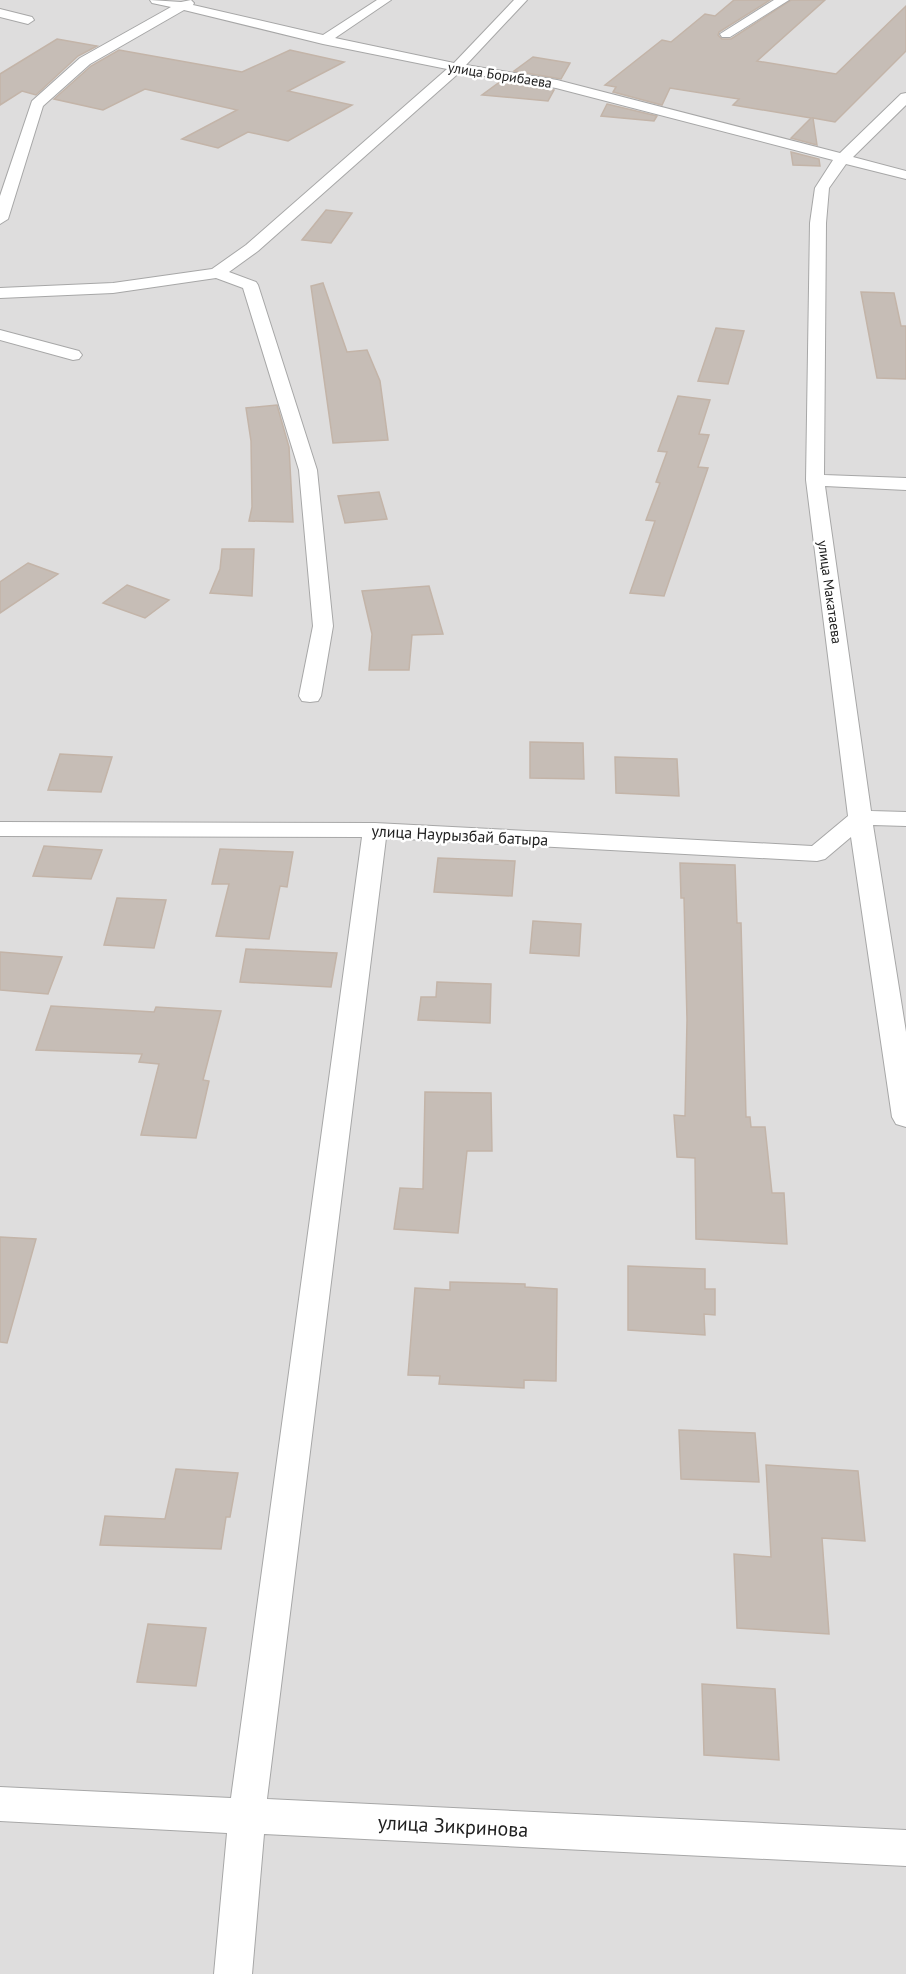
<svg xmlns="http://www.w3.org/2000/svg" width="906" height="1974" viewBox="0 0 906 1974" font-family="'PT Sans',sans-serif">
	<style>
		.residential { fill: #dedddd }
		.building { fill: #c6bdb6; stroke: #c3b4a8; stroke-width: 1.5 }
		.lines { fill: none; stroke-linecap: round; stroke-linejoin: round }
		.street-casing { stroke: #a7a7a7; stroke-width: 2 }
		.street { fill: #fff; fill-rule: evenodd }
		.labels { text-anchor: middle; stroke-width: 5; stroke-linejoin: round; paint-order: stroke }
		.far-street-label { font-size: 14px; fill: #202020; stroke: #fff }
		.street-label { font-size: 16px; fill: #202020; stroke: #fff }
		.near-street-label { font-size: 20px; fill: #202020; stroke: #fff }
	</style>
	<rect width="100%" height="100%" fill="#f1eee7"/>
	<rect class="residential" x="0" y="0" width="906" height="1974"/>
	<g class="building">
		<path d="M734,0h36l-51,32 -1,3 4,4h9l60,-39h34l-68,61 79,13 70,-68v45l-71,71 -22,-4 4,27 -26,-7 20,-20 -78,-13 6,-6 -69,-11 -8,17 -49,-13 3,-5 -11,-2 57,-45 9,2 34,-28 10,2z"/>
		<path d="M57,39l40,7 -19,10 -42,39 -14,-4 -22,14v-31z"/>
		<path d="M119,50l123,22 48,-22 54,12 -56,29 64,14 -64,36 -40,-9 -30,16 -36,-9 55,-29 -92,-21 -42,21 -49,-11 37,-33z"/>
		<path d="M533,57l37,6 -9,16 -47,-8z"/>
		<path d="M501,81l53,9 -6,11 -66,-6z"/>
		<path d="M607,104l50,12 -3,5 -53,-5z"/>
		<path d="M791,152l28,7 1,7 -27,-1z"/>
		<path d="M326,210l26,3 -21,30 -29,-3z"/>
		<path d="M323,283l24,69 20,-2 13,31 8,59 -55,3 -22,-157z"/>
		<path d="M861,292l33,1 7,33h5v53l-29,-1z"/>
		<path d="M716,328l28,3 -16,53 -30,-3z"/>
		<path d="M678,396l32,4 -11,34 10,1 -11,32 10,1 -44,128 -34,-3 25,-72 -9,-1 14,-37 -4,-1 11,-30 -9,-1z"/>
		<path d="M277,405l12,42 4,75 -44,-1 3,-14 -1,-66 -5,-33z"/>
		<path d="M379,492l8,27 -42,4 -7,-27z"/>
		<path d="M222,549h32l-2,47 -42,-3 10,-24z"/>
		<path d="M28,563l30,11 -58,39v-31z"/>
		<path d="M127,585l42,15 -24,18 -42,-15z"/>
		<path d="M429,586l14,48 -31,1 -3,35h-40l3,-36 -10,-43z"/>
		<path d="M530,742l53,1 1,36 -54,-1z"/>
		<path d="M60,754l52,3 -11,35 -53,-2z"/>
		<path d="M615,757l62,2 2,37 -63,-3z"/>
		<path d="M44,846l58,4 -11,29 -58,-3z"/>
		<path d="M220,849l73,3 -6,35 -7,-1 -11,53 -53,-3 13,-52h-17z"/>
		<path d="M438,858l77,3 -3,35 -78,-4z"/>
		<path d="M680,863l55,2 2,58h4l5,194h4l1,10h14l7,66h12l3,51 -91,-5 -1,-81 -18,-1 -3,-42 11,1 2,-96 -3,-122h-3z"/>
		<path d="M117,898l49,2 -12,48 -50,-3z"/>
		<path d="M533,921l48,3 -2,32 -49,-3z"/>
		<path d="M246,949l91,4 -6,34 -91,-5z"/>
		<path d="M0,952l62,5 -14,37 -48,-4z"/>
		<path d="M437,982l54,2 -1,39 -72,-3 3,-23h15z"/>
		<path d="M51,1006l103,6 2,-5 65,4 -18,69 6,1 -13,57 -55,-3 18,-71 -20,-2 3,-8 -106,-4z"/>
		<path d="M425,1092l66,1 1,58h-25l-9,82 -64,-4 6,-41 23,1z"/>
		<path d="M0,1237l36,2 -29,104 -7,-1z"/>
		<path d="M628,1266l77,3v20h10v26l-11,-1 1,21 -77,-5z"/>
		<path d="M450,1282l75,2v3l32,2 -1,92 -32,-1v8l-85,-4 1,-8 -32,-1 7,-87 35,2z"/>
		<path d="M679,1430l76,3 4,49 -78,-3z"/>
		<path d="M766,1465l92,6 7,70 -43,-3 7,96 -92,-6 -3,-74 37,3z"/>
		<path d="M176,1469l62,4 -8,44h-4l-5,32 -121,-4 5,-29 60,3z"/>
		<path d="M148,1624l58,4 -10,58 -59,-4z"/>
		<path d="M702,1684l73,5 4,71 -75,-5z"/>
	</g>
	<g class="lines">
		<defs>
			<g id="street">
				<path d="M150,0l31,2 10,-2 3,3 -1,2 130,30 54,-35h14l-56,38 119,25 60,-63h13l-61,65 91,15 283,73 61,-59 5,-1v12l-53,52 53,14v8l-60,-15 -17,24 -3,35 -2,252 82,3v12l-81,-4 46,325 35,1v14l-33,-1 33,207v95l-10,-3 -4,-7 -41,-280 -26,22 -8,2 -431,-23 -119,961 639,31v36l-642,-32 -12,140h-38l13,-141 -227,-12v-34l231,11 131,-961 -362,-1v-14l375,1 437,23 36,-30 -42,-336 4,-257 5,-35 18,-28 -277,-72 -96,-16 -202,179 -29,21 27,10 2,3 59,185 16,156 -12,70 -3,5 -8,1 -8,-1 -3,-5 14,-70 -14,-156 -56,-182 -27,-10 -103,15 -113,5v-10l113,-5 99,-14 34,-24 201,-176 -124,-25 -139,-34 -94,54 -47,42 -35,113 -8,5v-28l32,-95 48,-43 91,-51 -19,-4z"/>
				<path d="M774,0h15l-59,37h-8l-2,-3z"/>
				<path d="M0,9l32,8 2,3 -6,4 -28,-7z"/>
				<path d="M0,330l79,21 3,4 -3,4 -6,1 -73,-20z"/>
			</g>
		</defs>
		<use href="#street" class="street-casing"/>
		<use href="#street" class="street"/>
	</g>
	<g class="labels">
		<g class="far-street-label">
			<text transform="translate(500 75) rotate(9)" y="5">улица Борибаева</text>
			<text transform="translate(830 592) rotate(82)" y="5">улица Макатаева</text>
		</g>
		<g class="street-label">
			<text transform="translate(460 835) rotate(3)" y="6">улица Наурызбай батыра</text>
		</g>
		<g class="near-street-label">
			<text transform="translate(453 1826) rotate(3)" y="7">улица Зикринова</text>
		</g>
	</g>
</svg>
